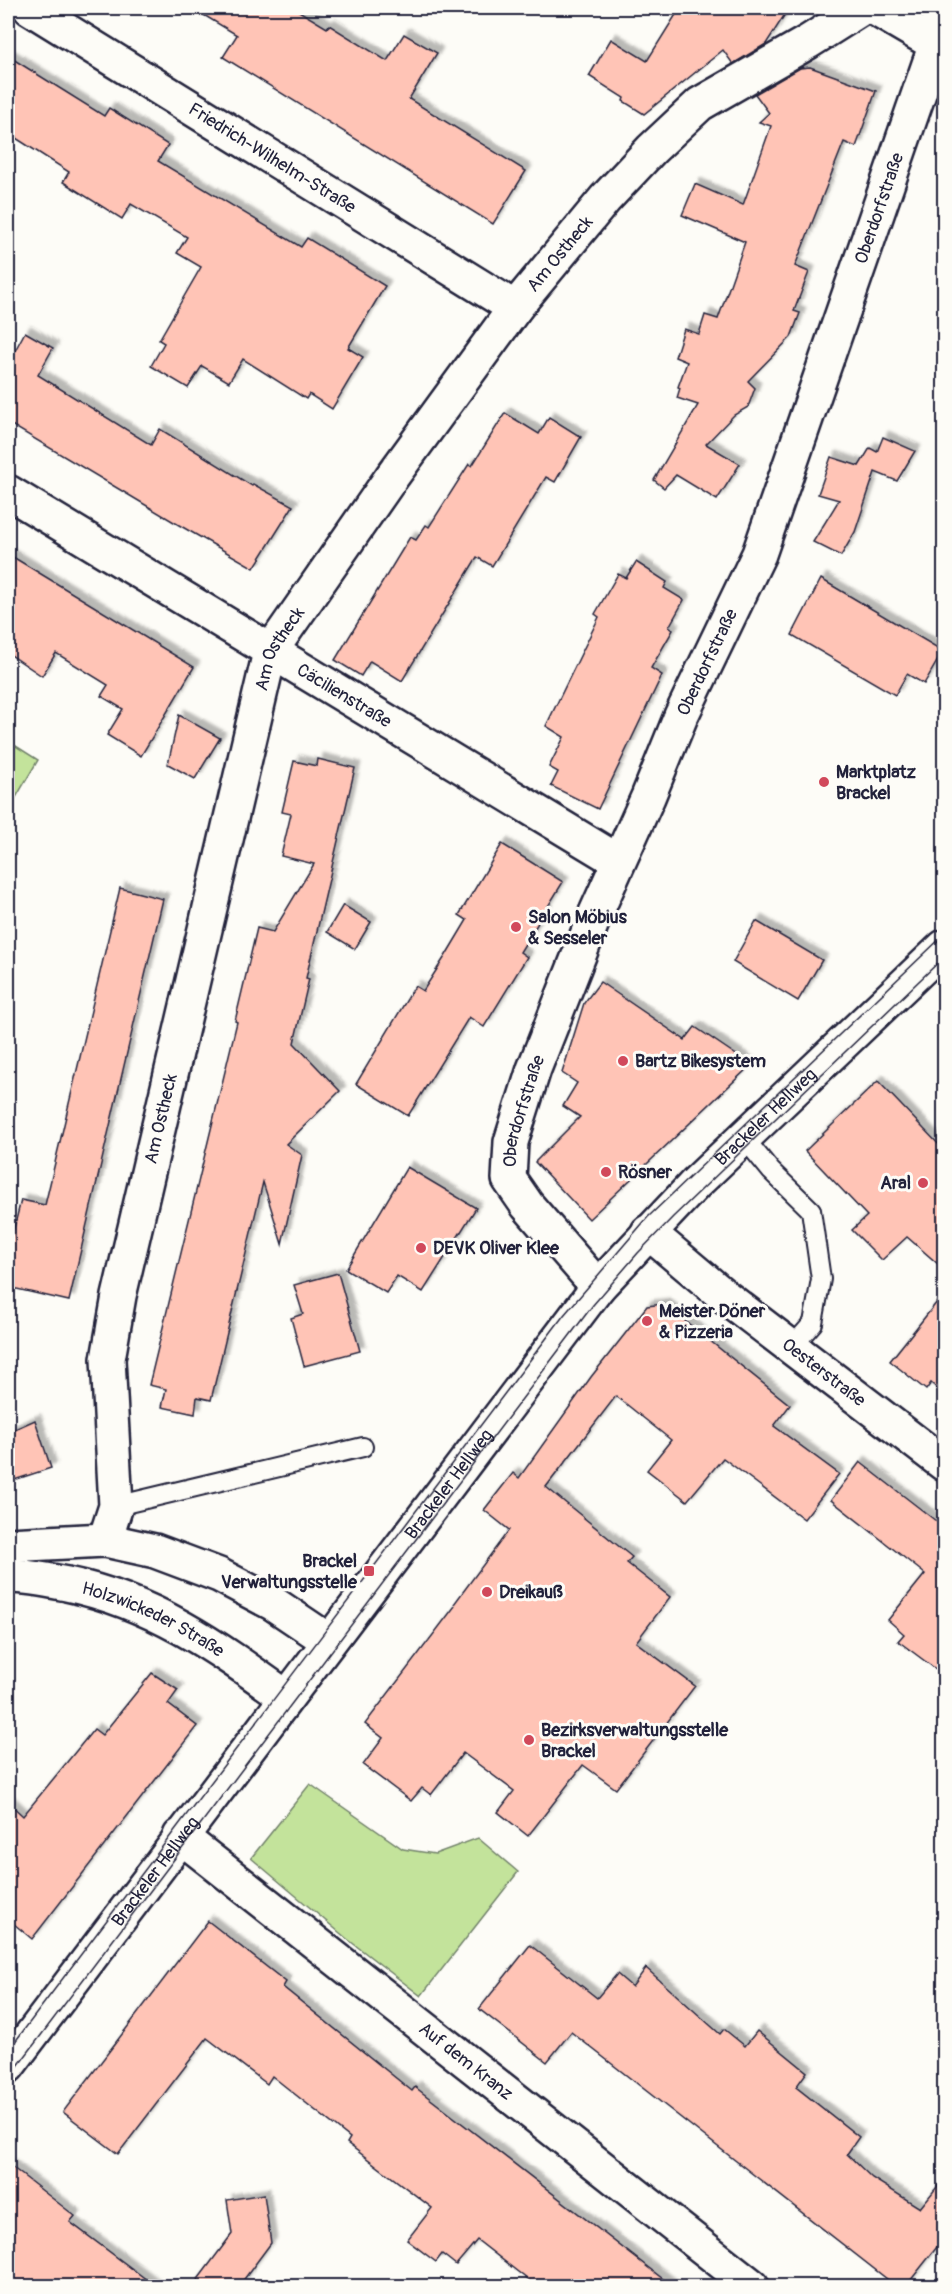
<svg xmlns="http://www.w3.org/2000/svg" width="952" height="2294" viewBox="0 0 952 2294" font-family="Pangolin,sans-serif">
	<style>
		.green { fill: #c3e39b; stroke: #72826b; stroke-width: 1.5 }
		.building { fill: #ffc4b6; stroke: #22223b; stroke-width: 1.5; filter: url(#shadow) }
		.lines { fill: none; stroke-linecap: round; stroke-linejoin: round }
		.service-casing { stroke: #22223b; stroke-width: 22 }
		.minor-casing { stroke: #22223b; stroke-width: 38 }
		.tertiary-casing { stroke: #22223b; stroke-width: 38 }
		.secondary-casing { stroke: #22223b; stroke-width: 38 }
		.service { stroke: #fdfcf7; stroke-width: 18 }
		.minor { stroke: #fdfcf7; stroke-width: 33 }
		.tertiary { stroke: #fdfcf7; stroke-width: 33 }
		.secondary { stroke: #fdfcf7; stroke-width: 33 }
		.tram { stroke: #22223b; stroke-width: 1.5 }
		.poi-dot { fill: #d1495b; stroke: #fdfcf7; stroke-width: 2 }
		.labels { text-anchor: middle; stroke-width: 6; stroke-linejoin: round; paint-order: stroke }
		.street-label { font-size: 18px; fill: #22223b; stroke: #fdfcf7 }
		.poi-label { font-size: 18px; font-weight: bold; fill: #22223b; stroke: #fdfcf7; text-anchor: start }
	</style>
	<defs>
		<filter id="shadow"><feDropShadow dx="5.5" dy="-5.5" stdDeviation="1.5" flood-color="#0004"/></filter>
	</defs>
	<rect width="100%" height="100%" fill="#fdfcf7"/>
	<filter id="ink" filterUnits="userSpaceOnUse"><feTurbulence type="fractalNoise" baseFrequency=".0167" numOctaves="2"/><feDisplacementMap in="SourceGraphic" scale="12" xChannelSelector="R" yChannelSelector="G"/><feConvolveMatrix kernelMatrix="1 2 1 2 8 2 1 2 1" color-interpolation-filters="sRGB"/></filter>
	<g filter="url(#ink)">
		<g class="green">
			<path d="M8,741l30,19 -30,51z"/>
			<path d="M310,1784l93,65 32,5 43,-16 40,34 -97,124 -75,-58 -95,-80z"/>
		</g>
		<g class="building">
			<path d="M192,8h102l33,20 2,-3 58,36 17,-27 33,19 -28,46 117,72 -33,53 -270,-167 14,-22z"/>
			<path d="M680,8h109l-23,36 -33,20 -10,-14 -79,64 -21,-13 1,-3 -35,-22 22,-37 36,22z"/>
			<path d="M8,56l96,60 5,-8 59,37 -10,16 143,86 6,-9 78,48 -37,62 15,9 -31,52 -23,-15 -3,5 -63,-40 -14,23 -27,-16 -14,22 -37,-22 13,-23 -5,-3 42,-73 -24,-14 10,-16 -56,-33 -9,15 -59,-37 6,-10 -61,-39z"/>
			<path d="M810,67l66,24 -20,56 -12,-5 -49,124 14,6 -15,39 6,2 -9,24 -43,44 7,7 -7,19 -14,8 -28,29 34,20 -23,36 -41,-25 -12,13 -10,-8 44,-75 -21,-7 3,-10 -2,-1 9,-25 -12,-5 9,-28 15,5 6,-19 13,4 27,-77 -63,-27 13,-31 48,21 28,-79 -12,-4 10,-9 -14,-19 45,-26z"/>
			<path d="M25,332l28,16 -15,27 113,70 9,-16 92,57 1,-2 40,22 -39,62 -75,-43 -169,-101 -2,4v-72l3,2z"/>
			<path d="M505,413l34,21 10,-17 32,20 -26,45 -9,-5 -54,89 -15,-9 -75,124 -32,-20 -9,15 -26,-16 75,-123 6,3 10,-15 3,2 40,-63 3,2z"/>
			<path d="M883,437l32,14 -18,30 -22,-9 -20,60 -14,24 -28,-14 26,-42 -21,-6 13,-37 28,9 11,-18 7,4z"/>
			<path d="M8,554l186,113 -53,89 -34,-21 16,-26 -22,-13 7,-11 -52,-32 -14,23 -34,-23z"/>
			<path d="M636,562l31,20 -3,6 20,12 -15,27 4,3 -22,38 11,7 -64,134 -47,-23 7,-14 -9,-5 15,-30 -18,-11 53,-109 -4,-3 23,-40 8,4z"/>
			<path d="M821,579l122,72 -19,33 -17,-10 -12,21 -103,-60z"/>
			<path d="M179,715l41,23 -25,41 -27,-15z"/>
			<path d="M318,759l37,9 -49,210 3,1 -15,64 46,48 -54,53 16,11 -20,89 -19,-62 -52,218 -14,-3 -2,17 -33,-7 4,-18 -17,-4 88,-363 -2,-1 22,-93 16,4 41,-68 -33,-8 10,-42 -9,-2 12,-51 23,5z"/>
			<path d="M502,844l61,38 -43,70 7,5 -43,70 -15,-10 -61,99 -52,-32 59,-98 8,5 23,-36 21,-35 -8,-5z"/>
			<path d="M120,888l43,11 -94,402 -61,-14v-35l13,-52 24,5z"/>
			<path d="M343,905l28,17 -16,27 -28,-17z"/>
			<path d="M756,921l66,39 -24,41 -65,-39z"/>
			<path d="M600,982l85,58 10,-13 56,38 -162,154 -54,-57 45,-45 -17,-11 14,-23 -15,-10 22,-70z"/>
			<path d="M878,1081l67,70v119l-38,-33 -25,23 -30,-30 15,-14 -62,-65z"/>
			<path d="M407,1167l69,41 -53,84 -26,-16 -11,17 -40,-24z"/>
			<path d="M338,1273l22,78 -56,15 -13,-48 12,-4 -9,-29z"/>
			<path d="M945,1292v104l-14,-13 -5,7 -36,-29z"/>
			<path d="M664,1304l126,101 -16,21 65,48 -35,45 -81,-61 -36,43 -40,-31 24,-30 -55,-44 -70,91 86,70 -5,6 43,34 -34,45 59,44 -79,103 -33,-24 -55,71 -30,-24 16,-21 -51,-38 -32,42 -9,-7 -11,13 -48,-36 20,-27 -18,-14 90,-118 -1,-2 55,-74 -25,-20 29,-37 6,5 72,-101 56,-71z"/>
			<path d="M35,1420l16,48 -43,14v-50z"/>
			<path d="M860,1462l85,66v148l-47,-35 6,-7 -16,-14 37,-46 -94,-74z"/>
			<path d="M152,1673l26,17 -10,14 29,22 -165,213 -24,-20v-117l15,14 71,-87 8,6z"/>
			<path d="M208,1921l78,61 -3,5 129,104 3,-4 257,199h-136l-59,-46 -21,25 -14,-11 -6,8 -29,-22 25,-32 -85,-65 3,-5 -78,-62 -5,8 -60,-46 -89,116 -55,-42z"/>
			<path d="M530,1945l67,53 20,-24 15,13 14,-19 74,66 4,-5 21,17 12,-15 50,41 -11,15 63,50 -12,17 25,24 48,30 25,-31v60l-39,49h-10l-325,-254 -24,30 -68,-53z"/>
			<path d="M8,2164l67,52 -5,6 85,64h-147z"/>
			<path d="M264,2194l7,49 -32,43h-46l39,-52 -5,-34z"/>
		</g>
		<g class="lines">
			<defs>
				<g id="service">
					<path d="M744,1138l27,33 40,39 10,69 -8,44 -22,25"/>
					<path d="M116,1506l247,-59"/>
				</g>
				<g id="minor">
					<path id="s1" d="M30,8l485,300"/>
					<path d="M874,8l70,41"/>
					<path id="s2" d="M8,492l610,369"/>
					<path id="s3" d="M598,1287l-71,-82 -18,-26 2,-37 23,-73 61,-154 53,-118 33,-81 78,-162 177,-510 5,-36"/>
					<path id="s4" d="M105,1540l11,-34 -8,-147 11,-63 151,-644 121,-174 124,-170 90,-109 47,-50 48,-45 108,-62 54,-34"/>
					<path id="s5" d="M180,1836l572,450"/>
				</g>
				<g id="tertiary">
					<path id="s6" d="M648,1232l75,63 221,169"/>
				</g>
				<g id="secondary">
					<path d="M8,1545l97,-5 50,11 64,24 55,29 55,37"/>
					<path id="s7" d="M8,1576c20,0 39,4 59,8 87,18 148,62 219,113"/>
					<path id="s8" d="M8,2066l590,-779 98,-104 248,-236"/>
				</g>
			</defs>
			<use href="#service" class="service-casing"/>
			<use href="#minor" class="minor-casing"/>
			<use href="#tertiary" class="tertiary-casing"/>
			<use href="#secondary" class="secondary-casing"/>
			<use href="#service" class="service"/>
			<use href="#minor" class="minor"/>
			<use href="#tertiary" class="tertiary"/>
			<use href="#secondary" class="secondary"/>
			<g class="tram">
				<path d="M8,2051l556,-736 84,-98 296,-282"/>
				<path d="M8,2079l585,-774 45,-52 35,-36 271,-260"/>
			</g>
		</g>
	</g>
	<g class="poi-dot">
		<circle cx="824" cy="782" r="6"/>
		<circle cx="516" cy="927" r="6"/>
		<circle cx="623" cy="1061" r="6"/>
		<circle cx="606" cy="1172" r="6"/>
		<circle cx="923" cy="1183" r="6"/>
		<circle cx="421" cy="1248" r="6"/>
		<circle cx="647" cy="1321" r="6"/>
		<rect x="363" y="1565" width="12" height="12" rx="3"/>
		<circle cx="487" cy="1592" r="6"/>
		<circle cx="529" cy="1740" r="6"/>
	</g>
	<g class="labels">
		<g class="street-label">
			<text dy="6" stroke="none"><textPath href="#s1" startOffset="285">Friedrich-Wilhelm-Straße</textPath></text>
			<text dy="6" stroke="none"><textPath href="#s3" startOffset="1182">Oberdorfstraße</textPath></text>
			<text dy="6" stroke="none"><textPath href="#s4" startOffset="1401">Am Ostheck</textPath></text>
			<text dy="6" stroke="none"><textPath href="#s4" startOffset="915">Am Ostheck</textPath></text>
			<text dy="6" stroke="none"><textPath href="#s3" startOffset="696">Oberdorfstraße</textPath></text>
			<text dy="6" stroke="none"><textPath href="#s2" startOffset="393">Cäcilienstraße</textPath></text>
			<text dy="6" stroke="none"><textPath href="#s3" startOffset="210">Oberdorfstraße</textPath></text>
			<text dy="6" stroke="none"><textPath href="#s8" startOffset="1216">Brackeler Hellweg</textPath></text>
			<text dy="6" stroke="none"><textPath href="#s4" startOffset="429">Am Ostheck</textPath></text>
			<text dy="6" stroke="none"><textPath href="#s6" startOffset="225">Oesterstraße</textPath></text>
			<text dy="6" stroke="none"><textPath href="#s8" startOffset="730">Brackeler Hellweg</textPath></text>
			<text dy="6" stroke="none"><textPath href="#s7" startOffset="153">Holzwickeder Straße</textPath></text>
			<text dy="6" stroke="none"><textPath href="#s8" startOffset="244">Brackeler Hellweg</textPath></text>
			<text dy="6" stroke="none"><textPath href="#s5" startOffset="364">Auf dem Kranz</textPath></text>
		</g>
		<g class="poi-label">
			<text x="836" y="778">Marktplatz<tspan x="836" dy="21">Brackel</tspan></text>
			<text x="528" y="923">Salon Möbius<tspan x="528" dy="21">&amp; Sesseler</tspan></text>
			<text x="635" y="1067">Bartz Bikesystem</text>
			<text x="618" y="1178">Rösner</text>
			<text x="911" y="1189" text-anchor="end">Aral</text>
			<text x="433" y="1254">DEVK Oliver Klee</text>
			<text x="659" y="1317">Meister Döner<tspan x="659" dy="21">&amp; Pizzeria</tspan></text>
			<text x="357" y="1567" text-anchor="end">Brackel<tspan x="357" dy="21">Verwaltungsstelle</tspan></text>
			<text x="499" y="1598">Dreikauß</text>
			<text x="541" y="1736">Bezirksverwaltungsstelle<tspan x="541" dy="21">Brackel</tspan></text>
		</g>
	</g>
	<rect width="952" height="2294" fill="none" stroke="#fdfcf7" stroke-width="30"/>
	<rect x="15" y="15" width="922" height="2264" fill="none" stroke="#22223b" stroke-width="2" filter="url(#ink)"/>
</svg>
